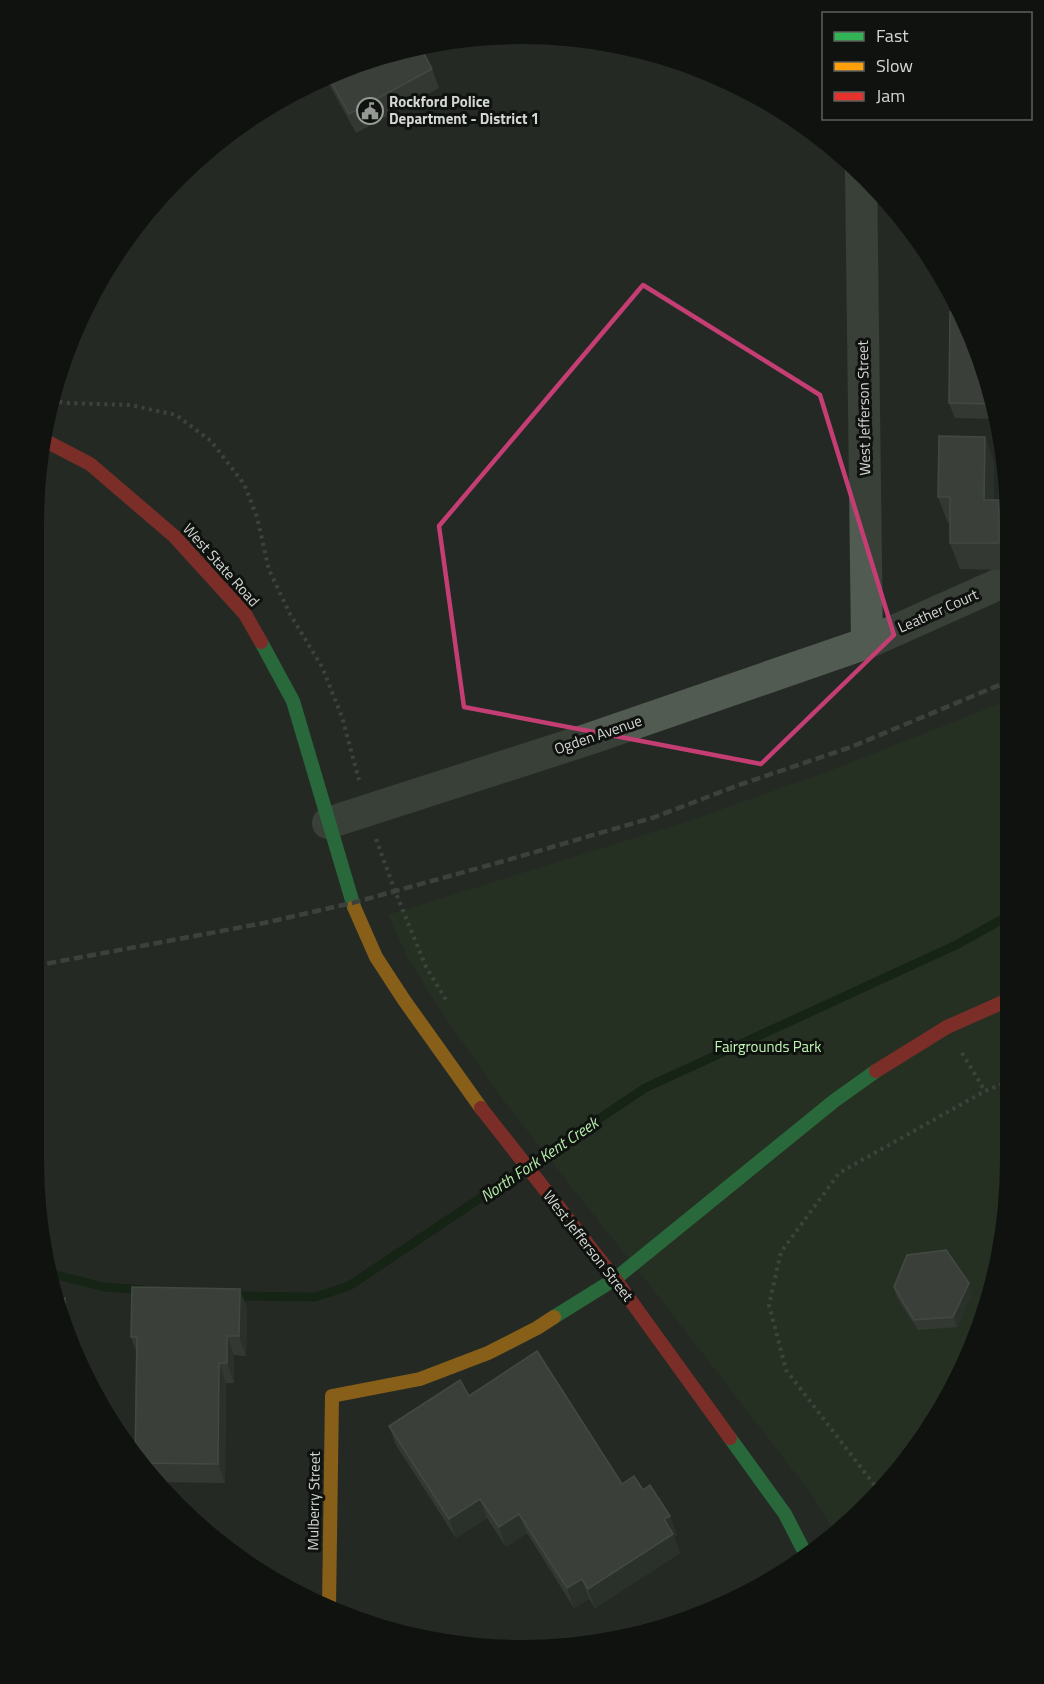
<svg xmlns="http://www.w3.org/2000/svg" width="1044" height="1684" viewBox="0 0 1044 1684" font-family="'Titillium Web',sans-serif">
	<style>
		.green { fill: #263922 }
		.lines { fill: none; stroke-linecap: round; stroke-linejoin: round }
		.stream { stroke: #031e03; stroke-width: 9 }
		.path { stroke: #5b615a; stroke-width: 4; stroke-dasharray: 3 4.5; stroke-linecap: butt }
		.street { stroke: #525b51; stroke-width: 32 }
		.fast { stroke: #30b455; stroke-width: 14 }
		.slow { stroke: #ff9f0a; stroke-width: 14 }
		.jam { stroke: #e5322d; stroke-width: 14 }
		.rail { stroke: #5a5f58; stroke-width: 4.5; stroke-dasharray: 9 4.5; stroke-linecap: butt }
		.wall { fill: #454c44 }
		.shaded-wall { fill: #323831 }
		.building { fill: #545b53; stroke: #686f67; stroke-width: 1.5 }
		.marked { fill: none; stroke: #c53e73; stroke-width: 4.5; stroke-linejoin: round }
		.labels { text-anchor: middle; stroke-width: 6; stroke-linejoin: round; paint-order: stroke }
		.poi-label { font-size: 15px; font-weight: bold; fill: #d3d7d2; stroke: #0f120f; text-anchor: start }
		.street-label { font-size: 15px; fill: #d3d7d2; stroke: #0f120f }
		.park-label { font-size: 15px; fill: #c0f6b4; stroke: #0f120f }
		.water-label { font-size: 16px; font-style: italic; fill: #b5ebaa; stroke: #0f120f }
	</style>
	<rect width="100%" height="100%" fill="#252925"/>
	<path class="green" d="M1009,700l-2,525 -33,124 -64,110 -74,75 -23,-38 -157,-203 -149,-188 -62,-88 -36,-57 -21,-45 298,-93 141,-50z"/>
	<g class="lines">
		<g class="stream">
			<path d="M52,1274l52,13 40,3"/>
			<path d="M233,1296l82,1 34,-11 296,-198 311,-143 52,-29"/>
		</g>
		<g class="path">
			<path d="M52,401l16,2 62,2 46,10 35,26 33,43 13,33 12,53 21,44 32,53 20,50 17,63"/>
			<path d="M376,839l19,52 31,76 20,33"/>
			<path d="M962,1053l23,38"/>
			<path d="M879,1491l-93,-121 -17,-65 12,-53 58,-79 146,-82 22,-9"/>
		</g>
		<g class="street">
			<path d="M861,172l6,471"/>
			<path d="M328,823l261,-84 278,-96 143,-64"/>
		</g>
		<g class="fast">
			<path d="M261,642l32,59 61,206"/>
			<path d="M554,1317l61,-38 219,-178 42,-30"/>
			<path d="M730,1438l55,76 22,43"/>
		</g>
		<g class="slow">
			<path d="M354,907l22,50 28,43 77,108"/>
			<path d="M329,1607l3,-211 88,-17 68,-26 49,-25 17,-11"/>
		</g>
		<g class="jam">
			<path d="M42,439l48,25 84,72 71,78 16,28"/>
			<path d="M876,1071l71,-44 61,-27"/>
			<path d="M481,1108l134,171 115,159"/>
		</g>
		<path class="rail" d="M34,966l230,-43 88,-20 152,-42 151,-44 84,-32 112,-38 158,-66"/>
	</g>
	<g class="wall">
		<path d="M364,59l68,10 7,19 -83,45 -31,-56z"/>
		<path d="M994,395l4,24 -43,-1 -6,-15z"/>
		<path d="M985,437l9,26v37l15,26 -1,44 -48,-1 -10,-26v-20h-2l-10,-26z"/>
		<path d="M969,1283l3,10 -15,34 -39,3 -21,-32 -3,-11z"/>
		<path d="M68,1309v26l-9,-16z"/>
		<path d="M247,1309l-1,47 -12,-1v28h-8l-1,100 -67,-1 -23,-22 1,-109 -5,-14z"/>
		<path d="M469,1396l153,88 21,6 27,26 7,19 -3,2 6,16 -85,55 -6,-9 -15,9 -47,-75 -21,14 -19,-29 -31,20 -60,-93 -7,-19z"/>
	</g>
	<g class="shaded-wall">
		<path d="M985,437l9,26v64l-10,-27z"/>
		<path d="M999,500l10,26 -1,44 -9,-27z"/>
		<path d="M969,1283l3,10 -15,34 -4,-10z"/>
		<path d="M240,1289l7,20 -1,47 -7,-20z"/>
		<path d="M65,1298l3,11v26l-3,-10z"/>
		<path d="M227,1336l7,19v28l-7,-20z"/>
		<path d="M219,1363l7,20 -1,100 -7,-19z"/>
		<path d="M480,1499l7,19 -31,20 -7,-19z"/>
		<path d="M519,1514l8,19 -21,14 -7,-20z"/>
		<path d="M670,1516l7,19 -3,2 6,16 -85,55 -7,-19 76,-70z"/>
		<path d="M582,1579l7,20 -15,9 -7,-20z"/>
	</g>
	<g class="building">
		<path d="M420,46l12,23 -83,45 -21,-38 36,-17z"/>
		<path d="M950,312h10l34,83 2,9 -47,-1z"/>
		<path d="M939,436l46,1 -1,63h15v43h-49v-46h-12z"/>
		<path d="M946,1250l23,33 -16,34 -39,3 -20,-33 13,-32z"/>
		<path d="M132,1287l108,2 -1,47h-12v27h-8l-1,101 -81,-1 -2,-3 2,-123h-6z"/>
		<path d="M55,1298h10v27h-3l-3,-6z"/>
		<path d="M537,1351l85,133 12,-8 9,14 7,-5 20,31 -6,3 9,15 -85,55 -6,-10 -15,9 -48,-74 -20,13 -19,-28 -31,20 -60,-93 71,-46 9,16z"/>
	</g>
	<path d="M0 0H1044V1684H0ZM643,285l177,110 74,240 -133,129 -297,-57 -25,-181z" fill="#252925" fill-opacity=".55" fill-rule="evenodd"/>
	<path class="marked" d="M643,285l177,110 74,240 -133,129 -297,-57 -25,-181z"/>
	<defs>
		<symbol id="civic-ring" viewBox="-11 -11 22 22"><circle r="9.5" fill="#0f120f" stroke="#969a95" stroke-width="1.5"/><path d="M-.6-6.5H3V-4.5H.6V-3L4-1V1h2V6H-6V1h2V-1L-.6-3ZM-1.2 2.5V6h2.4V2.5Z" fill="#969a95"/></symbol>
	</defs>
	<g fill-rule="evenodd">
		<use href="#civic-ring" x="355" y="96" width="30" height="30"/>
	</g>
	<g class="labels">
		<g class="poi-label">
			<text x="389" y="107">Rockford Police<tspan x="389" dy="17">Department - District 1</tspan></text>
		</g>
		<g class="street-label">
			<text transform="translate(864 408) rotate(-91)" y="5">West Jefferson Street</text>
			<text transform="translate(221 565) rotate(48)" y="5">West State Road</text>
			<text transform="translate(938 611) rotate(-24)" y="5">Leather Court</text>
			<text transform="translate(598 735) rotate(-19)" y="5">Ogden Avenue</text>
			<text transform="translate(588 1246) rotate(52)" y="5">West Jefferson Street</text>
			<text transform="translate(314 1501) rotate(-89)" y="5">Mulberry Street</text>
		</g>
		<g class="park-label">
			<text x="768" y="1052">Fairgrounds Park</text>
		</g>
		<g class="water-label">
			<text transform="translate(539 1159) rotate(-34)" y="6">North Fork Kent Creek</text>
		</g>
	</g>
	<path d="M0 0H1044V1684H0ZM522 44H522A478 478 0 0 1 1000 522V1162A478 478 0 0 1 522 1640H522A478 478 0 0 1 44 1162V522A478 478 0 0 1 522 44Z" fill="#0f120f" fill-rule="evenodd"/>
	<rect x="822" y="12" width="210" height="108" fill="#0f120f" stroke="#5d615d" stroke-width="1.5"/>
	<rect x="834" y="32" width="30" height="9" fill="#30b455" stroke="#5d615d" stroke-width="1.5"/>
	<text x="876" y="42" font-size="18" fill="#d3d7d2">Fast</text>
	<rect x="834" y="62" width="30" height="9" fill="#ff9f0a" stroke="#5d615d" stroke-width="1.5"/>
	<text x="876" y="72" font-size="18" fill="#d3d7d2">Slow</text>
	<rect x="834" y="92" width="30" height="9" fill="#e5322d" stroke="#5d615d" stroke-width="1.5"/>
	<text x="876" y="102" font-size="18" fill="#d3d7d2">Jam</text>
</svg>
